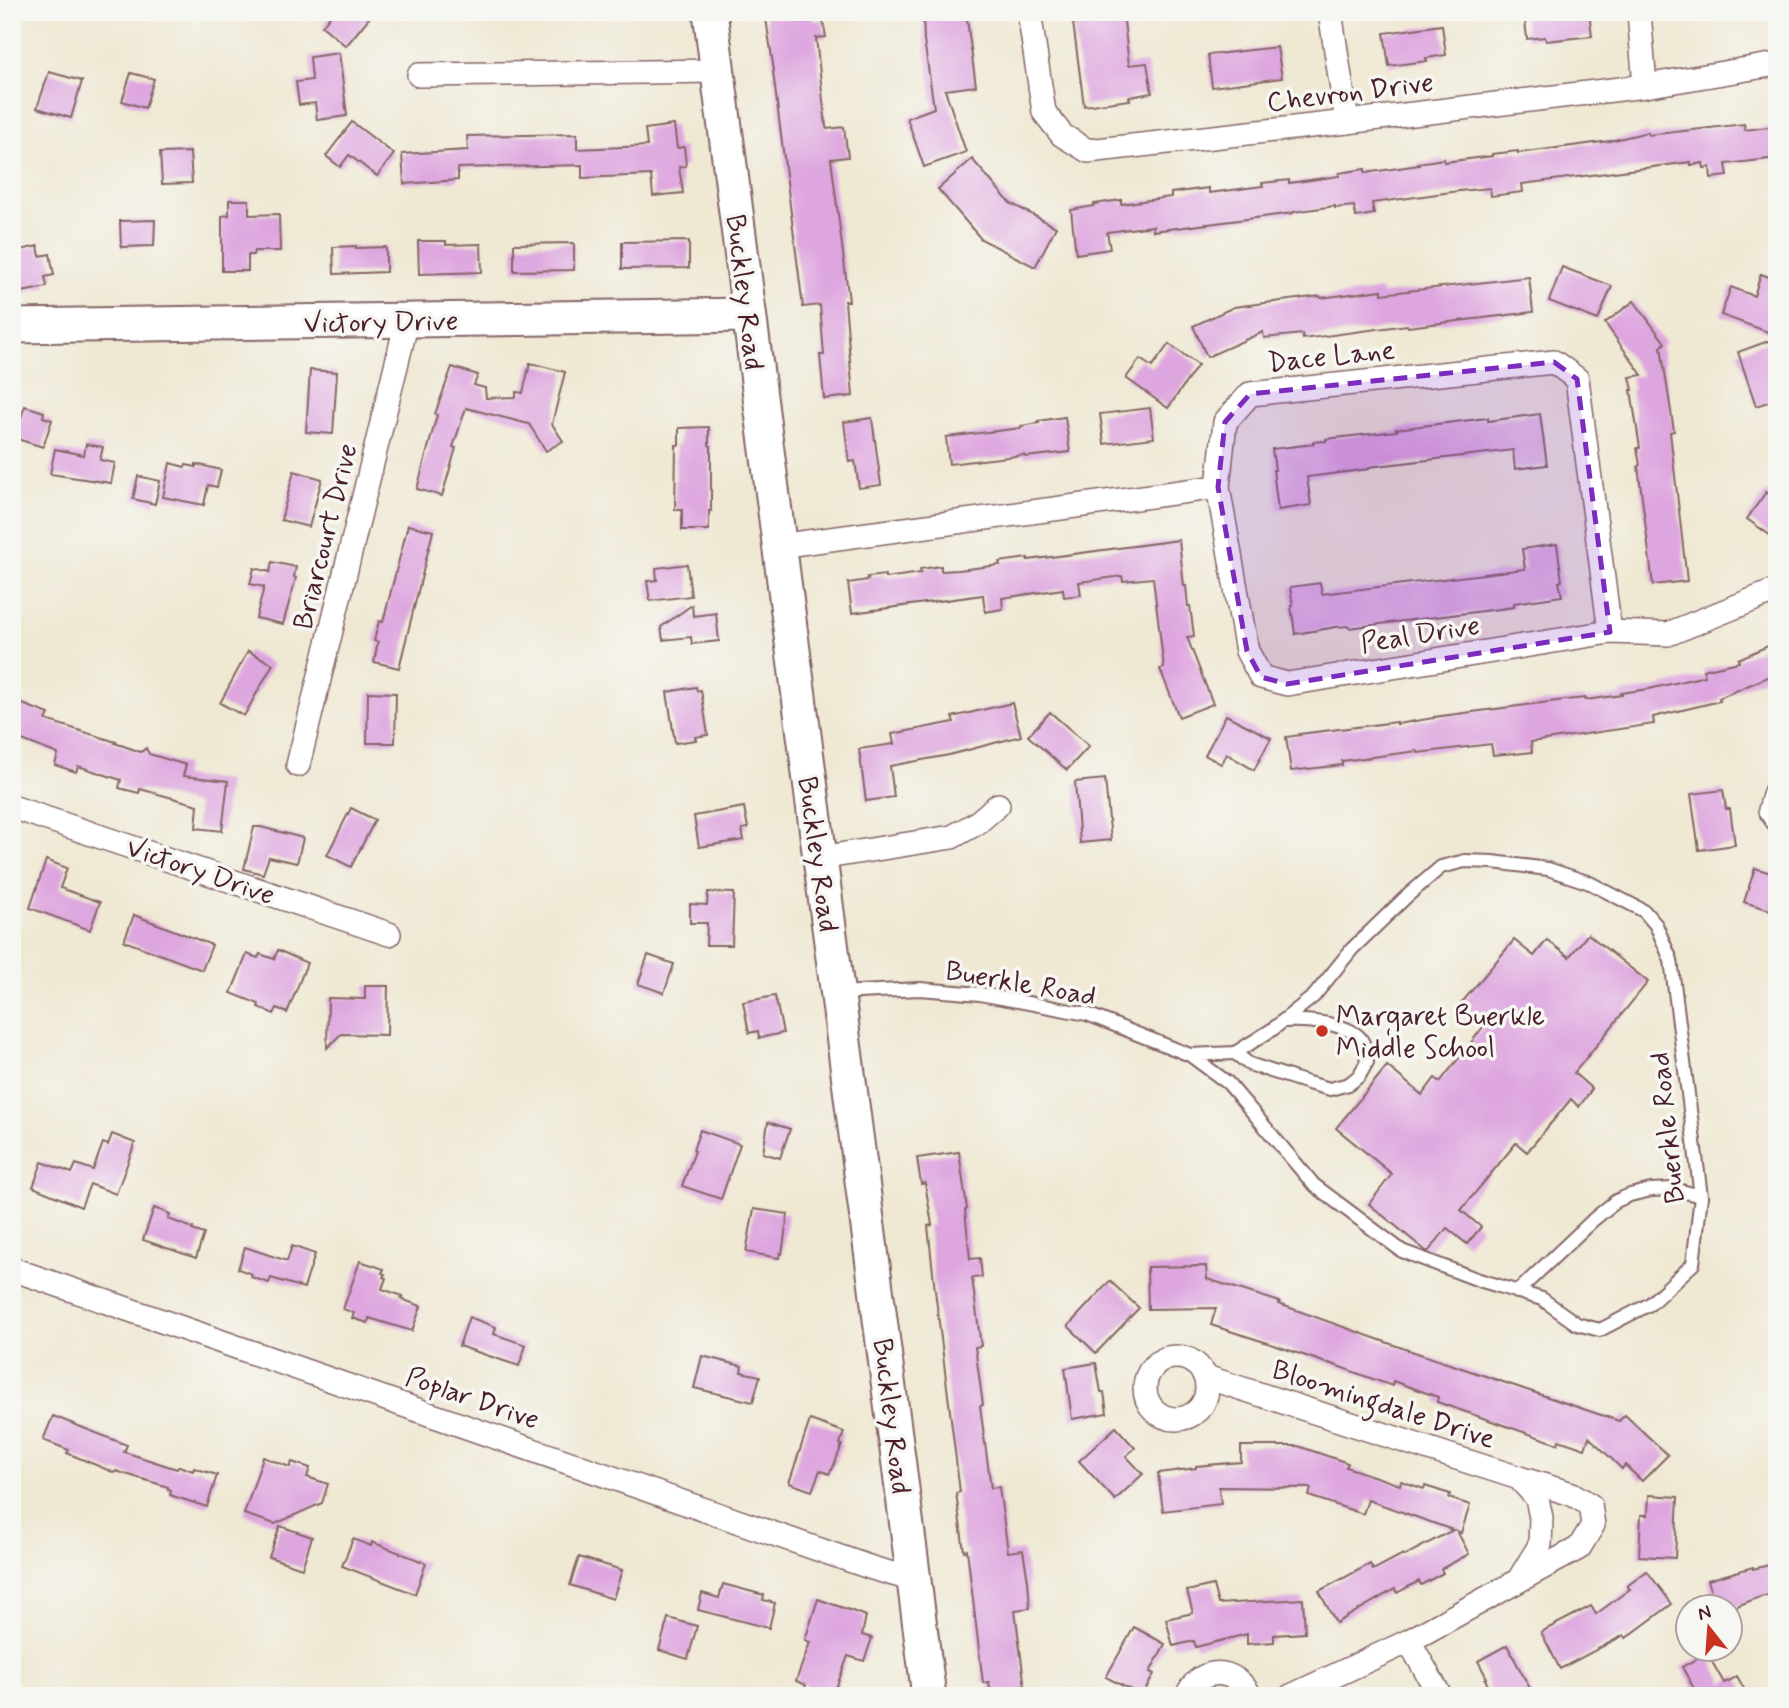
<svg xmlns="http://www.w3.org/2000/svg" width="1789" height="1708" viewBox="0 0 1789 1708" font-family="Mynerve,sans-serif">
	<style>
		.building { fill: #dea6df }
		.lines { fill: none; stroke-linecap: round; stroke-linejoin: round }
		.lane-casing { stroke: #846566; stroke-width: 16 }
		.street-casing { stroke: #846566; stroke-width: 26 }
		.secondary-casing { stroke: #846566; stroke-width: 37 }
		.lane { stroke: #fff; stroke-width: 12 }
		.street { stroke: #fff; stroke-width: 23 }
		.secondary { stroke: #fff; stroke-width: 33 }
		.marked { fill: #7b2cbf; fill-opacity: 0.2; stroke: #7b2cbf; stroke-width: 5; stroke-dasharray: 14 9; stroke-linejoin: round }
		.poi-dot { fill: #c8321e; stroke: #f6f6f2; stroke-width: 2.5 }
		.labels { text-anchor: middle; stroke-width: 7; stroke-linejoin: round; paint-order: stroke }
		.street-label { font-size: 28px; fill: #4a1f2b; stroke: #f6f6f2 }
		.poi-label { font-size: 28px; fill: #4a1f2b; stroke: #f6f6f2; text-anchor: start }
	</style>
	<rect width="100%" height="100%" fill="#f6f6f2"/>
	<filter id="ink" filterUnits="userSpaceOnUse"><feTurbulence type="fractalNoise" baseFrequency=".0143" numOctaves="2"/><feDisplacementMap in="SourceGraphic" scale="14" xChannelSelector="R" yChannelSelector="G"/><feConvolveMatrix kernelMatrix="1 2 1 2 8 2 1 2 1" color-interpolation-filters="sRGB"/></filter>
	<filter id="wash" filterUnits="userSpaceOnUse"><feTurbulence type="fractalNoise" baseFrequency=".00686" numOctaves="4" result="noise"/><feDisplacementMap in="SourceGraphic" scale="28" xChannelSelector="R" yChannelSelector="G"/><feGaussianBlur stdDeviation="1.57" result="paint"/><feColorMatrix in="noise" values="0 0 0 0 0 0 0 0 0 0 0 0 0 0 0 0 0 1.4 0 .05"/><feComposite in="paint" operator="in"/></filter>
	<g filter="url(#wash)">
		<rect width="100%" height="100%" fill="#efe8d3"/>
		<g id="blocks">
			<g class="building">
				<path d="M333,12h41l-28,34 -24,-20z"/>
				<path d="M765,12h47l1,9 10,-1 3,17 -10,1 10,89 1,2 17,-2 4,30 -17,2 18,142h-4l8,95 -29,3 -4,-44h4l-4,-50 -17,2 -30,-235 1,-1z"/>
				<path d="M923,12h43l10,74 -31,4 21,62 -42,15 -17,-49 27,-10 -10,-68z"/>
				<path d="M1079,12h44l6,53 18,-2 5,30 -23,4 1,3 -46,6 -12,-91 7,-1z"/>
				<path d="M1524,12h65l3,24 -46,5 -1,-4 -18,2z"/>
				<path d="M1442,25l4,30 -20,3 1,3 -38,5 -5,-33z"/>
				<path d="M1277,47l5,31 -70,9 -4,-32z"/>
				<path d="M339,53l8,63 -30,4 -2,-17 -16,2 -3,-23 16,-2 -2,-23z"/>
				<path d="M49,72l33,9 -11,37 -34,-10z"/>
				<path d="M131,73l23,6 -9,29 -23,-7z"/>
				<path d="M352,122l42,32 -17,22 -28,-21 -9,12 -14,-11z"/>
				<path d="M1744,124l1,6 32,-4v32l-51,6 2,12 -17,2 -1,-11 -6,1 -1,-5 -12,2v-3l-169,22 1,8 -32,4 -1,-8 -31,3 -87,12 2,11 -18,3 -2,-11 -19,2v-2l-42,6v1l-140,18v-5l-46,6 3,17 -34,5 -5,-44 23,-4v-2l27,-4v4l50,-7v-4l38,-5v5l54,-7 -1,-3 27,-3v3l50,-7v-3l26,-4v4l54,-8 -1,-2 26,-4v3l48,-6v-2l26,-3v2l92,-12 38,-9v3l18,-2z"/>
				<path d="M674,125l3,23 7,-1 2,19 -7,1 4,26 -30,3 -2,-21 -69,3v-13l-124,3v12l-54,4 -2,-30 66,-4 -1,-14 110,-2v15l70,-3 -2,-17z"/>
				<path d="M190,152l2,31 -30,1 -2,-31z"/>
				<path d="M972,159l38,44 46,24 -21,40 -54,-28 -43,-50z"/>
				<path d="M229,200h20v15l30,-1 1,37h-26l-1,4h-5v16h-26v-55l7,-1z"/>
				<path d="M155,220l-1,26 -33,1 -1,-26z"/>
				<path d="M418,241h28v4l35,-1 1,28 -63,2z"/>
				<path d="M689,241v27l-67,1v-27z"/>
				<path d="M574,243v27l-60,1v-27z"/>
				<path d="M38,246l2,10 10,-2 4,21 -9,2 2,10 -35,7v-42z"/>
				<path d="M356,246v2l30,-1v25l-52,2 -1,-27z"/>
				<path d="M1562,267l50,19 -14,34 -49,-19z"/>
				<path d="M1761,274l16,6v36l-6,17 -50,-18 10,-28 23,9z"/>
				<path d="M1529,277l4,35 -125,15 -1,-2 -104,14 -1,-5 -38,4 -1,-6 -56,25 -14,-31 41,-19 86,-11 1,2 61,-8v4z"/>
				<path d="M1634,301l31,42 -4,4 13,84 -4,1 17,149 -34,4 -15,-119 2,-1 -3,-17h3l-9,-58h2l-3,-13 12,-2 -37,-52z"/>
				<path d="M1771,340l6,18v41l-21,7 -18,-54z"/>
				<path d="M1169,344l29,21 -30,43 -42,-30 14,-19 12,8z"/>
				<path d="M530,363l35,9 -13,52 11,17 -17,10 -17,-27 -63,-16 -13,39 3,1 -14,48 -25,-7 20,-74 -2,-1 17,-47 26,8 -4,10 11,3 1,10 30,-1v-5l7,1z"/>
				<path d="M310,370l27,2 -4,62 -27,-2z"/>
				<path d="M25,406l19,6 -1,5 9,3 -9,27 -29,-9z"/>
				<path d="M1150,408l4,30 -50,6 -4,-30z"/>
				<path d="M1540,414l7,51 -32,4 -2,-19 -144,17v2l-62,8 4,28 -33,5 -5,-40h2l-3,-21 41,-5v-2l13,-1v-2l71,-8 -1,-2 92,-11v3z"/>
				<path d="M1065,417l5,35 -45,5 -1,-2 -75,9 -3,-27 75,-9v-2l18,-3 -1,-2z"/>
				<path d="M872,418l9,67 -22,3 -4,-27 -6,1 -5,-40z"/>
				<path d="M709,427v18l2,1v65h-2v19h-27v-20h-7l1,-65h3v-17z"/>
				<path d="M86,444l17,3 -3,13 15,3 -4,20 -61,-9 5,-25 29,6z"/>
				<path d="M170,463l15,4 1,-2 10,2v-3l25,6 -4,17 -9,-2 -4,20 -41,-8z"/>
				<path d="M294,471l28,8 -13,48 -28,-7z"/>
				<path d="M138,476l22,5 -5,23 -22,-5z"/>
				<path d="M1766,492l11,8v40l-30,-21z"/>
				<path d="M408,525l25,6 -34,137 -25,-6 4,-20 -4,-1 5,-20 4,1z"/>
				<path d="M1179,540l5,46h2l2,20h2l4,30 -7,1 26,67 -34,13 -19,-48 4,-1 -11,-90 -30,3 -1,-5 -43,6 2,13 -17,2 -1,-8 -61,9 1,11 -18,3 -2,-17 -131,18 -4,-30 20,-3 -1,-3 18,-2v3l36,-5 -1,-4 21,-3v5l18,-1 41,-5 -1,-3 29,-4v2z"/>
				<path d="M1557,544l5,37 -3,1 3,14 -48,7v4l-165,21 -1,-2 -12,1 -41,7 -4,-28h2l-3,-19 30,-4 2,11 203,-25 -3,-20z"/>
				<path d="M272,562l24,5 -2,10 2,1 -13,46 -27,-6 8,-31 -14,-3 4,-16 16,4z"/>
				<path d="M687,564l4,32 -41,5 -3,-20 10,-1 -1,-12z"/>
				<path d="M692,605l1,11 23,-3 3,28 -27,3 -1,-7 -28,3 -2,-13z"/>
				<path d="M1777,642v31l-58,25 1,3 -67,16 1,7 -123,18 1,10 -17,2v-1l-22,2 -2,-11 -73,9 -1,-2 -75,10v4l-51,6 -5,-34 14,-2 -1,-1 98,-12v2l37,-6v-1l131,-17 20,-2v2l37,-5 -1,-2 28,-4 56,-13 -2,-6 36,-8 -1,-3z"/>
				<path d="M248,651l25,13 -29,52 -24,-13z"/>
				<path d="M696,687l1,4 4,-1 7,45 -13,2 1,3 -21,3 -8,-51z"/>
				<path d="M368,692l28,1 -1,50h-28z"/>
				<path d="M12,700l37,14 -3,6 70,22 -1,1 26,9 5,-4 3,6 37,11 -3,11 45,5 -6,50 -26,-3 2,-23 -58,-16 -1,4 -20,-5 2,-8 -43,-14 -2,6 -21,-7 3,-11 -46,-18z"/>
				<path d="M1012,703l9,33 -72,19 -59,11 4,31 -28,4 -7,-52 35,-5 -2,-10 62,-12 -2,-5z"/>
				<path d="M1050,712l39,34 -22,24 -39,-34z"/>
				<path d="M1226,715l45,23 -17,32 -27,-16 -6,10 -16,-9z"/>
				<path d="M1105,779l6,61 -31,3 -5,-61z"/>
				<path d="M1723,790l3,19h4l5,36 -36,5 -8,-56z"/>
				<path d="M744,807l4,21 -6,1 2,11 -45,7 -5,-31z"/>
				<path d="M351,808l24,12 -24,47 -24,-12z"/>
				<path d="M254,827h7l42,11 -6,25 -28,-6 -6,17 -19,-5z"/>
				<path d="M46,860l21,8 -7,20 40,14 -10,28 -60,-22z"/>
				<path d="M1755,868l22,7v37l-33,-10z"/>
				<path d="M708,892l26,1 -2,52h-26l1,-22h-17v-19l17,1z"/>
				<path d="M134,915l78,30 -10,25 -78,-29z"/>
				<path d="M1588,934l60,48 -74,91 18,16 -13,18 -8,-8 -44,53 -11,-9 -55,67 20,17 -14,17 -20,-16 -19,24 -2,-1 -57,-47 23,-30 -56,-46 51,-62 35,29 13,-17 5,4 43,-55 -25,-20 56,-67 20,16 13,-16 22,17z"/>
				<path d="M278,950l29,13 -20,50 -10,-5 -3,6 -16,-7 1,-3 -28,-11 16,-39 11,4 2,-4 14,5z"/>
				<path d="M648,955l26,9 -10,29 -26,-9z"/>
				<path d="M365,986h23l-1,49 -46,-1 -14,14 1,-50 37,1z"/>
				<path d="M775,996l8,37 -24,5 -1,-7 -9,2 -6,-31z"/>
				<path d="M768,1122l22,7 -10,29 -17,-5z"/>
				<path d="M700,1130l40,14 -19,55 -39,-13 13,-35 -2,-1z"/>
				<path d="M112,1134l23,9 -19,51 -26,-10 -9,23 -48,-20 9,-25 30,11 4,-9 17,6 10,-27 5,2z"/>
				<path d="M959,1152l8,57 -2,1 5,49 10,-1 2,19 -10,1 9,68 -6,1 8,58 -3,1 11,82 8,-1 9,65 15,-2 5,31 2,27 -15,2 11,86h-35l-2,-14 -6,1 -16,-133 -3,1 -8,-58 4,-1 -26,-210 -6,-56 4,-1 -7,-42 -4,1 -4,-26z"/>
				<path d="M154,1208l16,6 -2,5 25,9 -1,2 12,4 -8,24 -53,-18z"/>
				<path d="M754,1209l34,5 -6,40 -2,-1 -1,5 -33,-6z"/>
				<path d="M292,1246l23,8 -11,34 -33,-10 -2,5 -18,-6 1,-3 -14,-5 7,-22 42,14z"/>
				<path d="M360,1261l24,8 -2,4 3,1 -2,3 3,1 -4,11 21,7 -2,3 20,7 -9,25 -43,-13 -1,5 -16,-5 2,-5 -11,-4z"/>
				<path d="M1206,1266l1,13 73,23 -1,2 126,45 214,72 6,-6 43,40 -26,26 -17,-16 -3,4 -33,-32 -4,12 -26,-9 -1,4 -121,-42 1,-5 -45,-16 -1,5 -63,-23v1l-55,-19 -63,-20 5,-17 -68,1 -1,-42z"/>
				<path d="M1110,1281l29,27 -43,45 -28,-27z"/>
				<path d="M469,1317l27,10 -2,7 32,11 -7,21 -60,-20z"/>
				<path d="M702,1356l40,10 -1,6 19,4 -7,26 -59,-14z"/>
				<path d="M1096,1363l5,29h3l3,21 -35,6 -7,-51z"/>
				<path d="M53,1416l74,29 -3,7 53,17 2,-3 14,5 1,-3 23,7 -10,32 -37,-12 1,-5 -3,-1v-2l-52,-16 -1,2 -48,-20 2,-3 -26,-10z"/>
				<path d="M810,1420l34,12 -4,12 2,1 -10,25h-1l-2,4 -9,-4 -8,21 -23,-8z"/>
				<path d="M1116,1427l19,21 -9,8 17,18 -28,26 -36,-39z"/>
				<path d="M1241,1446h57l50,17 -2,4 54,18 1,-4 23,8 1,-3 25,8 -1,4 21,7 -9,28 -4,-2 12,23 -28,15 2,4 -22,12 -2,-4 -22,12 -2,-4 -59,34 -17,-32 51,-27 3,6 30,-16 1,2 49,-26 -85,-30 -5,14 -54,-18 2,-8 -92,-1 2,17 -58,7 -5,-38 38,-5v-2l45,-4z"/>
				<path d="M263,1457l27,10 2,-5 18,6 -3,9 21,7 -6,19 -47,21 -31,-10z"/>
				<path d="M1649,1495l29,2 -3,61 -36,-2 2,-41h7z"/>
				<path d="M280,1526l32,11 -10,31 -33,-11z"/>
				<path d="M353,1539l18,7 1,-4 54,21 -11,31 -73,-28z"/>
				<path d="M579,1557l43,13 -9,29 -43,-14z"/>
				<path d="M1777,1563v30l-17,4 -28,11 -17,-2 -7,-26 45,-13v2z"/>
				<path d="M1647,1571l25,33 -46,34 -2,-3 -64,34 -19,-37 50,-26 5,8 34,-25 -3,-3z"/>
				<path d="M723,1584l41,11 -1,5 12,3 -6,25 -71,-18 4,-17 17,5z"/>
				<path d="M1213,1585l5,19 85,-5 2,34 -31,2v7l-27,2v-10l-51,13 -2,-6 -21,5 -7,-27 27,-6 -6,-22z"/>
				<path d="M818,1599l48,17 -4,19 10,3 -8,23 -16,-5 -15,40h-31l4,-11 -10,-4 14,-39 -5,-2z"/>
				<path d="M668,1618l29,8 -9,33 -29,-9z"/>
				<path d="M1134,1627l31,17 -15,28 4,2 -12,22 -36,-19z"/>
				<path d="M1507,1645l27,51h-41l-8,-17 2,-1 -9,-17z"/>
				<path d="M1707,1653l17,30 13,-7 11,20h-50l-16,-29z"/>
			</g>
		</g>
	</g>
	<g filter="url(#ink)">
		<use href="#blocks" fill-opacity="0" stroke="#846566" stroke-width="2"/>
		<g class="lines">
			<defs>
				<g id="lane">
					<path d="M838,993l82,-4 60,5 107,20 103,41 38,28 86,102 88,66 77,29 63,19 35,25 23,6 50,-26 43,-40 8,-68 -30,-236 -15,-35 -12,-14 -54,-28 -42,-14 -55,-7 -28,-1 -24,6 -35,30 -54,52 -38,47 -41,33 -38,24 -45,2"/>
					<path d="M1235,1053l14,11 59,19 22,6 19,-5 10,-8 8,-14c-1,-8 -2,-20 -9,-26 -16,-14 -54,-16 -75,-15"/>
					<path d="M1517,1292l76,-72 23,-19 14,-6 21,-5 22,-1 28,7"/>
				</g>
				<g id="street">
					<path d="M1029,12l15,100 18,23 26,16 259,-29 298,-36 132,-22"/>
					<path d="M1330,12l17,110"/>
					<path d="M1639,12l6,74"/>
					<path d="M419,75l299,-4"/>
					<path d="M778,546l440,-59"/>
					<path d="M1610,632l-33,-253 -23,-17 -304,32 -25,28 -7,65 29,164 14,26 26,7 323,-52 58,2 109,-44"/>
					<path d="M298,765l109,-444"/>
					<path d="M1777,790l-2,2 -5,18 7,10"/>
					<path d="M12,807l377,127"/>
					<path d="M820,858l132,-21 25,-14 21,-18"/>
					<path d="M12,1269l860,299 42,12"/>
					<circle cx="1176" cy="1388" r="31"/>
					<path d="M1206,1377l313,101 18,20 4,20 -1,27 -22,36 -109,60 -118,55"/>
					<path d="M1518,1581l61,-33 14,-23 -3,-20 -18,-11 -53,-16"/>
					<path d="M1409,1641l31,55"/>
					<path d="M1187,1696c13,-31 49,-29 63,0"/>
				</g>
				<g id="secondary">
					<path d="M710,12l219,1684"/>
					<path d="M12,326l737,-11"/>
				</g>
			</defs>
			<use href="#lane" class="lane-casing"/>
			<use href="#street" class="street-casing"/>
			<use href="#secondary" class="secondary-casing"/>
			<use href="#lane" class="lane"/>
			<use href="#street" class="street"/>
			<use href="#secondary" class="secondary"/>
		</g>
	</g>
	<path class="marked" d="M1554,362l23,17 33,253 -323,52 -26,-7 -14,-26 -29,-164 7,-65 25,-28z"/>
	<circle class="poi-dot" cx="1322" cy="1031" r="7"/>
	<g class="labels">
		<g class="street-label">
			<text transform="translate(1350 91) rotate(-7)" y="10">Chevron Drive</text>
			<text transform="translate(746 292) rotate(83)" y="10">Buckley Road</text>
			<text transform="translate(381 321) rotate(-1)" y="10">Victory Drive</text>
			<text transform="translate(1331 355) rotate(-6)" y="10">Dace Lane</text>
			<text transform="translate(324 536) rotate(-76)" y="10">Briarcourt Drive</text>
			<text transform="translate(1420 633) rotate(-9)" y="10">Peal Drive</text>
			<text transform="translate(819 854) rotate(82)" y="10">Buckley Road</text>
			<text transform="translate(201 870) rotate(19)" y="10">Victory Drive</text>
			<text transform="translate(1021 982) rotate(10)" y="10">Buerkle Road</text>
			<text transform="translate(1666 1128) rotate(-96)" y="10">Buerkle Road</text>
			<text transform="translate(473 1397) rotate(19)" y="10">Poplar Drive</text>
			<text transform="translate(1384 1403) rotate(18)" y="10">Bloomingdale Drive</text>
			<text transform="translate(893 1416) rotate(83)" y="10">Buckley Road</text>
		</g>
		<g class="poi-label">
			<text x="1336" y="1025">Margaret Buerkle<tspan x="1336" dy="32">Middle School</tspan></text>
		</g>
	</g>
	<rect width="1789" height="1708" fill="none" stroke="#f6f6f2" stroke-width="42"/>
	<g transform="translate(1709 1628) rotate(343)"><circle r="33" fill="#f6f6f2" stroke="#b1a0a2" stroke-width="2"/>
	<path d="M0-5L12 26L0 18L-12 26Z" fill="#c8321e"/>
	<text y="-10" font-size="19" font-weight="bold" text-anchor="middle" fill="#4a1f2b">N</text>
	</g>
</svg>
